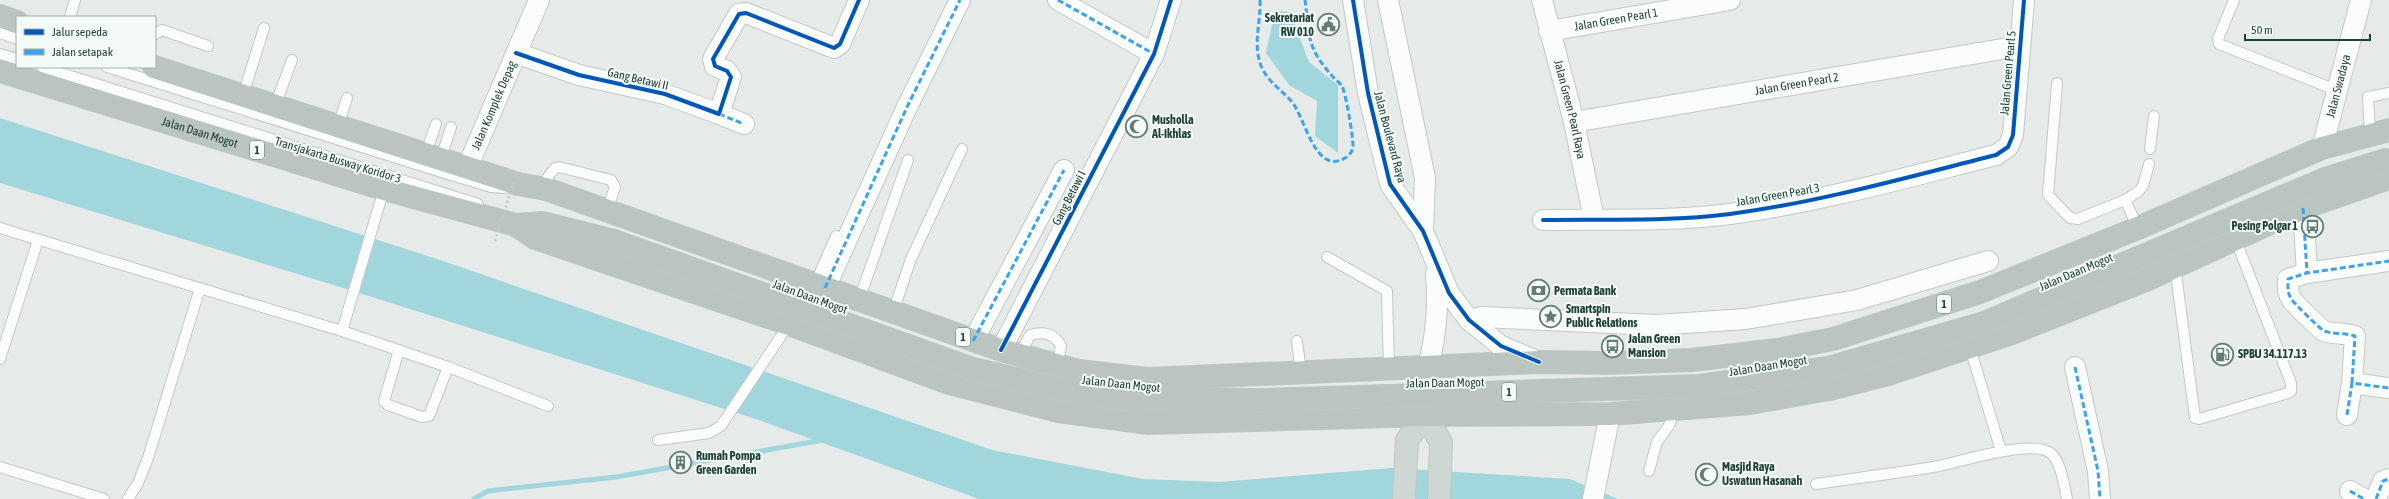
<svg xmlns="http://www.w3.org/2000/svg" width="2389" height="499" viewBox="0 0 2389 499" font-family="'Asap Condensed',sans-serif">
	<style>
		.water { fill: #a2d6dd }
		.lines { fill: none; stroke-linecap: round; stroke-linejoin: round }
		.stream { stroke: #a2d6dd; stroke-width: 5 }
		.lane-casing { stroke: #c3c8c6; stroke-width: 12 }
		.street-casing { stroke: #c3c8c6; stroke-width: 22 }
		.primary-casing { stroke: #bdc7c4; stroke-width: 24 }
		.highway-casing { stroke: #bdc7c4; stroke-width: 24 }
		.lane { stroke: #fbfcfc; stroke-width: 10 }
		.street { stroke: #fbfcfc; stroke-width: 20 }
		.primary { stroke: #ced7d4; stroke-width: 22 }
		.highway { stroke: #bac4c1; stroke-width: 22 }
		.highway-bridge-casing { stroke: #bdc7c4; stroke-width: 24; stroke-linecap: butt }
		.path-bridge { stroke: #c1cbc8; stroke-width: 2.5; stroke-dasharray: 2 3; stroke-linecap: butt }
		.highway-bridge { stroke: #bac4c1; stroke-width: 22 }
		.quiet { stroke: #3da4ec; stroke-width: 3; stroke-dasharray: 6 3; stroke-linecap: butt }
		.cycleway-casing { stroke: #f4faf7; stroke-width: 6 }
		.cycleway { stroke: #0057b8; stroke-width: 4 }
		.labels { text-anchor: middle; stroke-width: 4; stroke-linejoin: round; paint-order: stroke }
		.shield { fill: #f4faf7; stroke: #607871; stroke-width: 1 }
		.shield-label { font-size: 11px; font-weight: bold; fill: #204138 }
		.poi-label { font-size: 12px; font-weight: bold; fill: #204138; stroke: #f4faf7; text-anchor: start }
		.street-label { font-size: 12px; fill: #204138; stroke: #f4faf7 }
	</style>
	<rect width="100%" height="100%" fill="#e6ebe9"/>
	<g class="water">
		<path d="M1275,11l15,1 19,50 29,23v68l-23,-17 2,-35 -28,-16 -23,-32z"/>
		<path d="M0,118l437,141 555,191 151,29 76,3 173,-14 178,11 48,20h-639l-223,-80 -403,-128 -353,-108z"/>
	</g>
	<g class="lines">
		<path class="stream" d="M474,499l14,-8 128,-14 207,-37"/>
		<defs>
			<g id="lane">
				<path d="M2234,0l-16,39 1,5 117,46"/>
				<path d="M70,17l5,-17"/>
				<path d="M0,33l17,6"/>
				<path d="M155,34l7,-4 46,16"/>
				<path d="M0,54l17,5"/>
				<path d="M42,67l436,137"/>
				<path d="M107,67l341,107 43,13 14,1"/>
				<path d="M2057,83l-9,112 22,23 8,1 47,-19 14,-9 4,-5 6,-22"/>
				<path d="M243,95l21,-67"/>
				<path d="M275,106l17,-46"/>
				<path d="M338,126l9,-28"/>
				<path d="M2370,134l-2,-37 21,-4"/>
				<path d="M2150,149l4,-33"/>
				<path d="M426,153l10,-29"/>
				<path d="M441,158l10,-31"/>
				<path d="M546,189l2,-12 7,-9 4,-1 52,13 4,7 -8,23"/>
				<path d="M2125,200l13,28"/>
				<path d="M0,228l342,103 106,36 -19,49 -7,1 -34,-12 -4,-4 15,-51"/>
				<path d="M1327,257l60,34 2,78"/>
				<path d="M2175,266l20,152 4,1 89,-26 3,-2v-8l-56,-145"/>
				<path d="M815,284l21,-48"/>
				<path d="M859,300l49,-140"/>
				<path d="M893,312l18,-53 51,-110"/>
				<path d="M342,331l42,-142"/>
				<path d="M1297,341l4,32"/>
				<path d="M1970,348l31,103"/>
				<path d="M1020,355l10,-20c14,-4 25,-1 31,11l-4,19"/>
				<path d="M0,359l38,-119"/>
				<path d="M448,367l100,39"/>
				<path d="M658,440l51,-7 12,-7 68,-102"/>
				<path d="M0,467l104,32"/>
				<path d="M1649,471l8,-29 13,-18 3,-14"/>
				<path d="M1816,484c41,-6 82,-11 123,-18 23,-5 90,-26 110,-14 12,7 15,34 18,47"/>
				<path d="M128,499l10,-16 10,-25 52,-170"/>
			</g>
			<g id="street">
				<path d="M1058,0l96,54"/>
				<path d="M1353,0l15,93 22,91 33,47 26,62 20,27 32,26 38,16"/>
				<path d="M1388,0l37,178 -2,53"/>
				<path id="s1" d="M1542,0l32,122 20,97"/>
				<path id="s2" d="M1549,31l181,-31"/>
				<path d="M516,53l63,22 86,19 54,20 12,-37 -4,-6 -12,-5 -2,-7 26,-45 7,-1 88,35 6,-4 19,-44"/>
				<path d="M719,114l25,10"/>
				<path id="s3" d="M1574,122l446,-76"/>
				<path id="s4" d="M2322,148l39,-148"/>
				<path id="s5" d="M468,166l71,-166"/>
				<path d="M2303,208l4,65"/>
				<path d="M1543,220c62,-1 125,2 187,-6 90,-12 178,-37 266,-59l12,-8 5,-12 11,-135"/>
				<path d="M825,288l82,-181 53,-107"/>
				<path d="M1469,320l13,-3 174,8 90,-6 111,-19 131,-39"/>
				<path d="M973,341l91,-171"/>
				<path d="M1001,350l153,-296 17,-54"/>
				<path d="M1428,367c8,-31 11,-61 8,-93"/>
				<path d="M2075,367l23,104 2,28"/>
				<path d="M2352,383l3,-47c-10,-3 -24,-2 -31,-5 -4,-2 -29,-27 -32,-31 -5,-7 -4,-13 -4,-21l19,-6 82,-12"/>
				<path d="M2347,415l5,-32 37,5"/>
				<path d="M2350,491l14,8"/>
				<path d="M1593,499l17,-85"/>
				<path d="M2376,499l7,-18 6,-2"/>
			</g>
			<g id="primary">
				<path d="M1428,367l-2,48 15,28 -2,56"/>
				<path d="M1404,499l3,-59 19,-25"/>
			</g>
			<g id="highway">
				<path d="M0,16l17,6"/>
				<path d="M154,67l364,117 28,5 455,161 78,21 68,8 392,-17 69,1 84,-3 85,-10 56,-11 147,-47 158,-64 184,-80 67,-18"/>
				<path id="s6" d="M0,71l384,118 132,36 26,-2 72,18"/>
				<path d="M516,225l19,13 254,86 160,59 109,28 91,12 277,-8 184,-1 140,-11 79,-14 59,-15 124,-41 136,-54 155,-71 86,-30"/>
			</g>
		</defs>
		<use href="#lane" class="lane-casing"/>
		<use href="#street" class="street-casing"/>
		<use href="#primary" class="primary-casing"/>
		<use href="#highway" class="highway-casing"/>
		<use href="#lane" class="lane"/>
		<use href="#street" class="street"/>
		<use href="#primary" class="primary"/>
		<use href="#highway" class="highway"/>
		<defs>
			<path id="highway-bridge" d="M614,241l359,128 83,19 66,11 139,1 438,-14 129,-18 156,-45 341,-144 64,-20"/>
		</defs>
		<use href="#highway-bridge" class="highway-bridge-casing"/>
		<path class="path-bridge" d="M495,241l22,-69"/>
		<use href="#highway-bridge" class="highway-bridge"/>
		<g class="quiet">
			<path d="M1058,0l96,54"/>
			<path d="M1260,0c1,23 -8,46 2,68 7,15 20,22 30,34 13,15 23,74 53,56 4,-2 8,-7 8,-12 0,-10 -7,-52 -11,-60 -2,-3 -6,-6 -8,-8 -9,-10 -18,-21 -22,-33 -5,-13 -5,-31 -7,-45"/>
			<path d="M719,114l25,10"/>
			<path d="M2303,208l4,65"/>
			<path d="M825,288l82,-181 53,-107"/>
			<path d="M973,341l91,-171"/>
			<path d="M2075,367l23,104 2,28"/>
			<path d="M2352,383l3,-47c-10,-3 -24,-2 -31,-5 -4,-2 -29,-27 -32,-31 -5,-7 -4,-13 -4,-21l19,-6 82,-12"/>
			<path d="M2347,415l5,-32 37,5"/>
			<path d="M2350,491l14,8"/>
			<path d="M2376,499l7,-18 6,-2"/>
		</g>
		<defs>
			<g id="cycleway">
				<path d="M1353,0l15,93 22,91 33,47 26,62 20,27 32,26 38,16"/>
				<path d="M516,53l63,22 86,19 54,20 12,-37 -4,-6 -12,-5 -2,-7 26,-45 7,-1 88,35 6,-4 19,-44"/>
				<path d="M1543,220c62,-1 125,2 187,-6 90,-12 178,-37 266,-59l12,-8 5,-12 11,-135"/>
				<path d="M1001,350l153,-296 17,-54"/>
			</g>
		</defs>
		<use href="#cycleway" class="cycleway-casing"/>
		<use href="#cycleway" class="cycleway"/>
	</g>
	<defs>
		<symbol id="civic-ring" viewBox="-11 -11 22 22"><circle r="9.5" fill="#f4faf7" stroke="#657c76" stroke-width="1.5"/><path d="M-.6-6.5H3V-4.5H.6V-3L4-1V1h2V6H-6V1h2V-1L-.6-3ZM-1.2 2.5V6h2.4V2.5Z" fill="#657c76"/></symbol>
		<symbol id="mosque-ring" viewBox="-11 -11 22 22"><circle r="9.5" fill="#f4faf7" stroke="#657c76" stroke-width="1.5"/><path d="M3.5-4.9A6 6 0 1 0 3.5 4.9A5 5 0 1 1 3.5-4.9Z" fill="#657c76"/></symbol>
		<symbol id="bus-ring" viewBox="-11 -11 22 22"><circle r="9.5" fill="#f4faf7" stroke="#657c76" stroke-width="1.5"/><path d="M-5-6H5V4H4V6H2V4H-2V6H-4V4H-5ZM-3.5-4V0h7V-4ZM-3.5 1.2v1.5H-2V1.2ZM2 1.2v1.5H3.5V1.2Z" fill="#657c76"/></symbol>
		<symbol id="bank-ring" viewBox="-11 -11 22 22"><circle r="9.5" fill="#f4faf7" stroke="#657c76" stroke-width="1.5"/><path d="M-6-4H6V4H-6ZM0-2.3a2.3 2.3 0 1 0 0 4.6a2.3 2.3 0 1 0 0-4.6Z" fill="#657c76"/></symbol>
		<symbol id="sight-ring" viewBox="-11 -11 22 22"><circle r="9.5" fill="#f4faf7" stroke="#657c76" stroke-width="1.5"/><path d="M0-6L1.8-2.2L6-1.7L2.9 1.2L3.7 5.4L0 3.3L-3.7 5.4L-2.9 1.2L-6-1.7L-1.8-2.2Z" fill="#657c76"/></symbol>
		<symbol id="fuel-ring" viewBox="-11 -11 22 22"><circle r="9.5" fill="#f4faf7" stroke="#657c76" stroke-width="1.5"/><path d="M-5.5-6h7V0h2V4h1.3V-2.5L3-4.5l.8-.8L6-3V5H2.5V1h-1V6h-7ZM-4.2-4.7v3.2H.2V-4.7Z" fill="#657c76"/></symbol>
		<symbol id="building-ring" viewBox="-11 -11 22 22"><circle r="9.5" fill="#f4faf7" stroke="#657c76" stroke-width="1.5"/><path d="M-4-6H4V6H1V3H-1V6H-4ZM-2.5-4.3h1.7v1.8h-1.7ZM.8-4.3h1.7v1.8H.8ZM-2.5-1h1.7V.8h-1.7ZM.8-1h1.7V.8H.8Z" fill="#657c76"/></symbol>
	</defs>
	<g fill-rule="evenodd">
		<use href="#civic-ring" x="1316" y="12" width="25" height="25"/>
		<use href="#mosque-ring" x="1124" y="114" width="25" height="25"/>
		<use href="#bus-ring" x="2300" y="214" width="25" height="25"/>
		<use href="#bank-ring" x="1526" y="278" width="25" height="25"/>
		<use href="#sight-ring" x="1538" y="304" width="25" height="25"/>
		<use href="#bus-ring" x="1600" y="334" width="25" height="25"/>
		<use href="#fuel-ring" x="2210" y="342" width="25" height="25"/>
		<use href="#building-ring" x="668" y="450" width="25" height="25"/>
		<use href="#mosque-ring" x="1694" y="462" width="25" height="25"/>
	</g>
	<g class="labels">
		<g class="shield">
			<rect x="250" y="141" width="14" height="18" rx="3"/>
			<rect x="1937" y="295" width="14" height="18" rx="3"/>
			<rect x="956" y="328" width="14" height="18" rx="3"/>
			<rect x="1502" y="383" width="14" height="18" rx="3"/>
		</g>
		<g class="shield-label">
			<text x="257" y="154">1</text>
			<text x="1944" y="308">1</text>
			<text x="963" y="341">1</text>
			<text x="1509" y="396">1</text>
		</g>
		<g class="poi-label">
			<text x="1314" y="22" text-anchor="end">Sekretariat<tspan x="1314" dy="14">RW 010</tspan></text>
			<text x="1152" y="124">Musholla<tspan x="1152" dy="14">Al-Ikhlas</tspan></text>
			<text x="2298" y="230" text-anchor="end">Pesing Polgar 1</text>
			<text x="1554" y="295">Permata Bank</text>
			<text x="1566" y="313">Smartspin<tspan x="1566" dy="14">Public Relations</tspan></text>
			<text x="1628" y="343">Jalan Green<tspan x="1628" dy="14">Mansion</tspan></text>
			<text x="2238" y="358">SPBU 34.117.13</text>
			<text x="696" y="460">Rumah Pompa<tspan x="696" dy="14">Green Garden</tspan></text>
			<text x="1722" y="471">Masjid Raya<tspan x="1722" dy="14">Uswatun Hasanah</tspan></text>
		</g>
		<g class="street-label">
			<text dy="4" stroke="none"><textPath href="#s2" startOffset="68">Jalan Green Pearl 1</textPath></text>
			<text transform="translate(2008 73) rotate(-85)" y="4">Jalan Green Pearl 5</text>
			<text transform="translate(638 79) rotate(13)" y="4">Gang Betawi II</text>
			<text dy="4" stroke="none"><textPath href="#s3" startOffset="226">Jalan Green Pearl 2</textPath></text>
			<text dy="4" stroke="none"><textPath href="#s4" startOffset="64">Jalan Swadaya</textPath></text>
			<text dy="4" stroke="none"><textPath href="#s5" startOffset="66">Jalan Komplek Depag</textPath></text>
			<text dy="4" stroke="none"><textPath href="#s1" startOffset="113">Jalan Green Pearl Raya</textPath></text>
			<text dy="4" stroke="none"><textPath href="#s6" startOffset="209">Jalan Daan Mogot</textPath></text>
			<text transform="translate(1390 137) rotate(75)" y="4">Jalan Boulevard Raya</text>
			<text transform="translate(338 160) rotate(17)" y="4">Transjakarta Busway Koridor 3</text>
			<text transform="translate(1778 195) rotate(-10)" y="4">Jalan Green Pearl 3</text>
			<text transform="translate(1069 198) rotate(-63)" y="4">Gang Betawi I</text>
			<text transform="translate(2076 272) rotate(-23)" y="4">Jalan Daan Mogot</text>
			<text transform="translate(810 297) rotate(20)" y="4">Jalan Daan Mogot</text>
			<text transform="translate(1768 366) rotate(-9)" y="4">Jalan Daan Mogot</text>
			<text transform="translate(1445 383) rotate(-1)" y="4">Jalan Daan Mogot</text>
			<text transform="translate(1121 384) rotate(6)" y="4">Jalan Daan Mogot</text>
		</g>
	</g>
	<rect x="16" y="16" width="140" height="52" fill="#f4faf7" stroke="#9fb0ab"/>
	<rect x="24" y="29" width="20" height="6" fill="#0057b8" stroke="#9fb0ab"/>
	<text x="52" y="36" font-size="12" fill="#204138">Jalur sepeda</text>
	<rect x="24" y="49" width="20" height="6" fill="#3da4ec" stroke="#9fb0ab"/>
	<text x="52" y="56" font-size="12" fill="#204138">Jalan setapak</text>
	<path d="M2245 34v6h125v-6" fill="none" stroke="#204138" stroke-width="2"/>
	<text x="2251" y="34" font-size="12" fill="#204138" stroke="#f4faf7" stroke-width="3" paint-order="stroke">50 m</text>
</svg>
